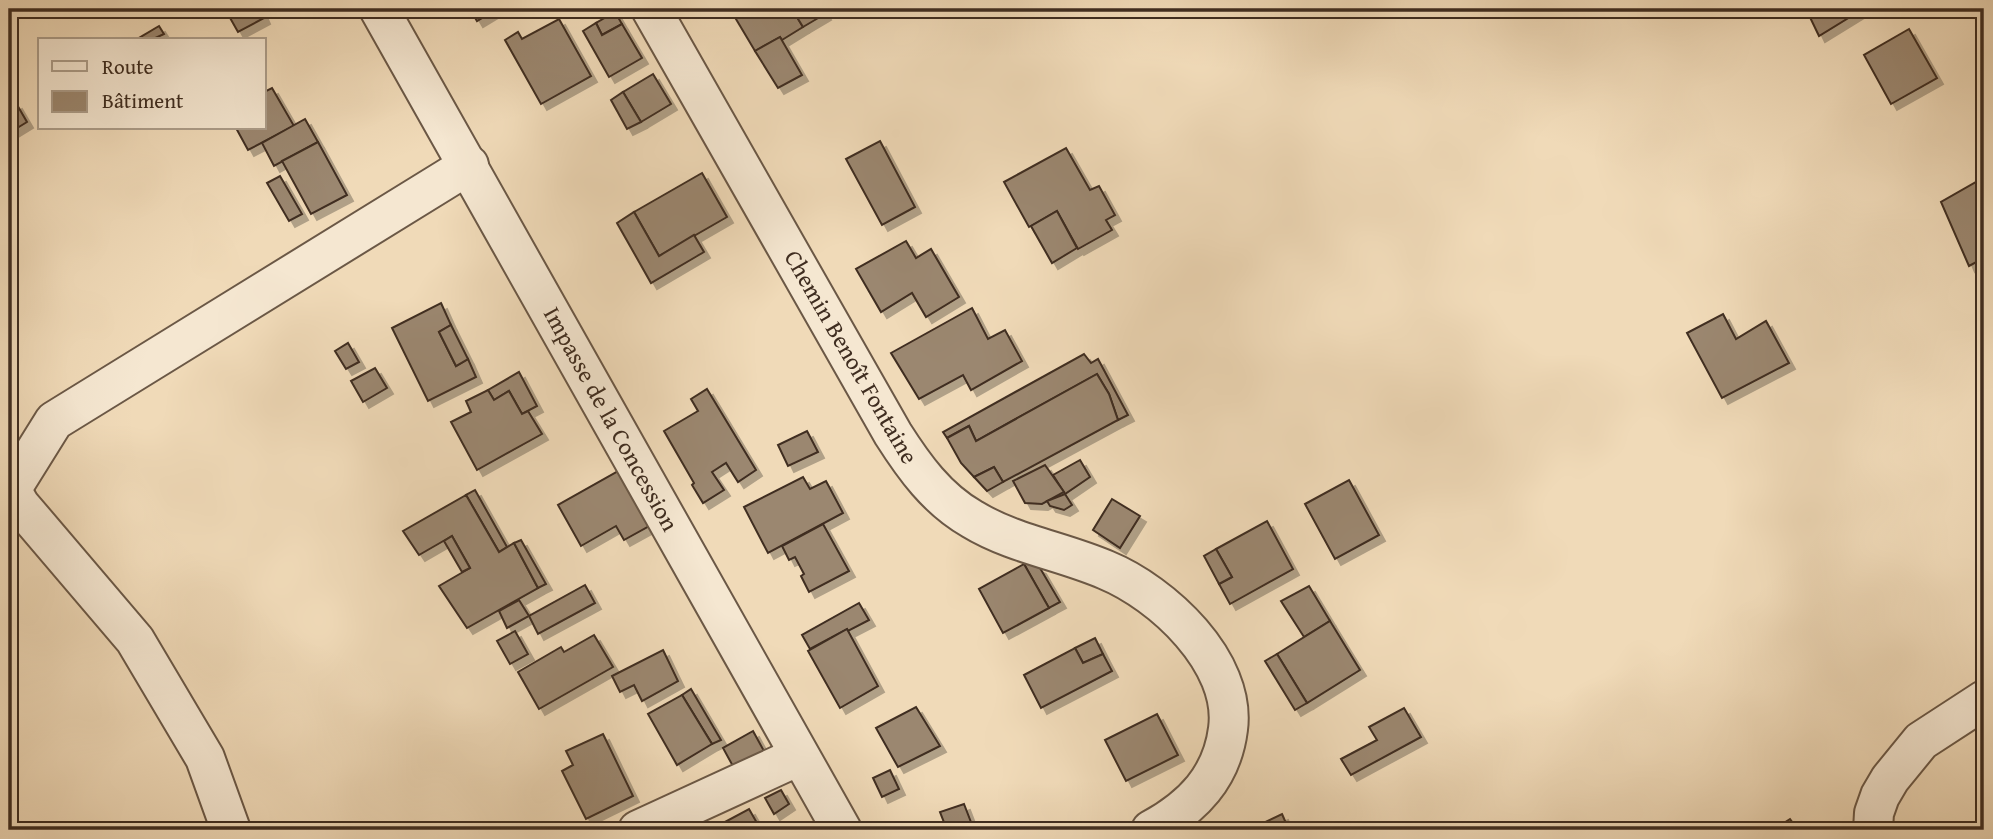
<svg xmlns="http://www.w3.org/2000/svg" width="1993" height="839" viewBox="0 0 1993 839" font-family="'Gentium Book Plus',serif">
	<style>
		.building { fill: #9b876f; stroke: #3f2d20; stroke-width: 2; filter: url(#shadow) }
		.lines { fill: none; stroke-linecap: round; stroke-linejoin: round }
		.minor-casing { stroke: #6b5846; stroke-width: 42 }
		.minor { stroke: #f5e7d1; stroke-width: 38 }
		.labels { text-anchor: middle; stroke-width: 7; stroke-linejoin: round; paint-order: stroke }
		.street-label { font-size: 24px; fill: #3f2d20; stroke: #f5e7d1 }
	</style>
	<defs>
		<filter id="shadow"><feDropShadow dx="6" dy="6" stdDeviation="0" flood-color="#0004"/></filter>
	</defs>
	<rect width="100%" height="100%" fill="#f0dab8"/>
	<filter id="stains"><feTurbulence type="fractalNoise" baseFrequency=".00286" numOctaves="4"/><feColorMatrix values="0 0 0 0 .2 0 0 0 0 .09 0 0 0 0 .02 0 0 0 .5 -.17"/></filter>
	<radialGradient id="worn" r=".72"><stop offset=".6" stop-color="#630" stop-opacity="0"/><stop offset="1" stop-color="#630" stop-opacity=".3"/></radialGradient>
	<g class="building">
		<path d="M225,9h35l4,9 -26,14z"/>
		<path d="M470,9h27l-20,12z"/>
		<path d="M730,9h62l11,18 -21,13 -2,-3 -25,14z"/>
		<path d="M792,9h30l3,5 -22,13z"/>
		<path d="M1806,9h57l-44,27z"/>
		<path d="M615,12l7,12 -20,11 -6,-12z"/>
		<path d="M559,19l32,57 -50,28 -36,-64 13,-8 4,7z"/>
		<path d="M596,23l6,12 20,-11 20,34 -33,19 -26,-46z"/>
		<path d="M159,26l5,8 -13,6h-11l-1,-2z"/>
		<path d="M1909,29l28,49 -46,26 -27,-49z"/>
		<path d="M780,37l22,38 -24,13 -23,-37z"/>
		<path d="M653,74l18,30 -30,18 -18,-30z"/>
		<path d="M272,88l22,38 -46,24 -12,-22h28v-36z"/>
		<path d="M623,92l18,30 -14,7 -16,-29z"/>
		<path d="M16,103l11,19 -18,11v-26z"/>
		<path d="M305,119l13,23 -44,24 -12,-23z"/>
		<path d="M880,141l35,66 -33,18 -36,-66z"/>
		<path d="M318,142l29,53 -36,19 -29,-53z"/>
		<path d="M1066,148l24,42 9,-4 16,29 -9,5 6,10 -34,19 -21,-38 -28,16 -25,-45z"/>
		<path d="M702,173l25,44 -68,39 -25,-44z"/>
		<path d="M280,176l22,38 -13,7 -22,-38z"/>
		<path d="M1976,182l8,21v55l-15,8 -28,-64z"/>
		<path d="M1057,211l20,37 -25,15 -21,-37z"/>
		<path d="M634,212l25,44 35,-21 10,17 -53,31 -34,-60z"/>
		<path d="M906,241l10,17 15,-9 28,48 -33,20 -14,-24 -31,19 -25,-43z"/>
		<path d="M441,303l10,22 -12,7 17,34 12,-7 8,18 -48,24 -36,-73z"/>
		<path d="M972,308l16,31 17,-9 17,31 -51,29 -8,-15 -44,24 -28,-46z"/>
		<path d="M1723,314l13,25 30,-18 23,42 -67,35 -35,-65z"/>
		<path d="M451,325l17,34 -12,7 -17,-34z"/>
		<path d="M348,343l11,19 -13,7 -11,-18z"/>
		<path d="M1084,354l7,9 7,-4 30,56 -10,5 -9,-26 -12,-20 -121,67 -7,-15 -22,12 -4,-6z"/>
		<path d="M375,368l12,20 -24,14 -12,-21z"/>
		<path d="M519,372l18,34 -15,8 -13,-23 -15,9 -6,-10z"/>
		<path d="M1097,374l12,20 9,26 -115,62 -9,-15 -20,10 -13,-14 -14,-25 22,-12 7,15z"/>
		<path d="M707,389l49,81 -18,12 -12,-19 -14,9 12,18 -21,13 -11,-18 2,-2 -30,-52 34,-20 -7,-12z"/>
		<path d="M488,390l6,10 15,-9 13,23 6,-3 14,23 -65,36 -26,-48 20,-10 -5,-11z"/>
		<path d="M807,431l11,21 -30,14 -10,-21z"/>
		<path d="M1080,460l10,17 -25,17 -12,-19z"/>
		<path d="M1045,465l19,27 -22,12 -17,-1 -12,-22z"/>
		<path d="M994,467l9,15 -16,9 -13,-14z"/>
		<path d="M622,469l29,56 -27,15 -8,-14 -35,20 -23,-41z"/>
		<path d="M803,477l7,12 16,-8 17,32 -75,40 -24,-46z"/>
		<path d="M1349,480l30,55 -44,24 -30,-55z"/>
		<path d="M475,490l32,57 -8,5 -33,-57z"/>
		<path d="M1065,494l7,11 -8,5 -14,-4 -3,-5z"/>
		<path d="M466,495l33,57 15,-9 24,45 -71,40 -28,-42 31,-18 -18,-32 -33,19 -16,-24z"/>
		<path d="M1112,499l28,17 -20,32 -27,-18z"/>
		<path d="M1267,521l26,48 -63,35 -11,-20 13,-7 -16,-28z"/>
		<path d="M823,524l26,47 -40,21 -8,-16 3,-2 -9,-17 -6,3 -7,-14z"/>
		<path d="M452,536l18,32 -8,4 -18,-31z"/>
		<path d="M521,540l25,44 -8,4 -24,-45z"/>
		<path d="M1216,549l16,28 -13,7 -15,-28z"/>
		<path d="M1029,563l11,5 20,34 -11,6 -25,-44z"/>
		<path d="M1024,564l25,44 -46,25 -24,-44z"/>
		<path d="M585,585l10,18 -57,31 -9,-18z"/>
		<path d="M1309,586l21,35 -26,16 -23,-36z"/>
		<path d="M519,600l10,16 -22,12 -8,-17z"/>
		<path d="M859,603l10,17 -21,11 -1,-2 -37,20 -8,-14z"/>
		<path d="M1330,621l30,49 -53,33 -30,-49z"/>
		<path d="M847,629l31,57 -38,22 -32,-57z"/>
		<path d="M515,631l13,23 -18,10 -13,-23z"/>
		<path d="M594,635l19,32 -74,42 -21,-37 43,-25 3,5z"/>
		<path d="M1095,638l8,16 -20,9 -8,-15z"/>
		<path d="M1075,648l8,15 20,-9 9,17 -71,37 -17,-33z"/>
		<path d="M663,650l15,31 -36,20 -8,-16 -14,7 -8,-16z"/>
		<path d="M1277,654l30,49 -12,7 -30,-49z"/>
		<path d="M691,689l30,51 -9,4 -30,-49z"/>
		<path d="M682,695l30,49 -35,21 -29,-51z"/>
		<path d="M916,707l24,39 -42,21 -22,-39z"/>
		<path d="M1404,708l17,29 -70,38 -10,-16 36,-19 -8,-13z"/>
		<path d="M1157,714l21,41 -52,26 -21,-41z"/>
		<path d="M753,731l11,20 -30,17 -11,-20z"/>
		<path d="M603,734l30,62 -47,23 -24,-48 11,-6 -7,-14z"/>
		<path d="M890,770l9,19 -17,8 -9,-19z"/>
		<path d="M781,790l8,14 -15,10 -9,-16z"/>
		<path d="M964,804l10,26h-27l-7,-18z"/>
		<path d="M749,809l12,21h-51z"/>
		<path d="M1282,814l7,16h-28l-2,-5z"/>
		<path d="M1790,819l8,11h-25z"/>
	</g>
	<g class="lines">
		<defs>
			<g id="minor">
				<path d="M379,9l463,821"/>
				<path d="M651,9l242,425c21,33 44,65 79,85 41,25 90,32 134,51 56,23 131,92 122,159 -6,48 -35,78 -77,101"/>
				<path d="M9,486l11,19 115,135 70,118 26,72"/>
				<path d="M11,490l43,-69 415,-256"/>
				<path d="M638,830l161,-74"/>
				<path d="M1873,830l1,-17 6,-17 10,-17 31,-38 63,-41"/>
			</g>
		</defs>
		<use href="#minor" class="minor-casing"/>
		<use href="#minor" class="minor"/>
	</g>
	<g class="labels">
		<g class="street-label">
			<text transform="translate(851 357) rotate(60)" y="8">Chemin Benoît Fontaine</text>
			<text transform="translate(611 419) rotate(61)" y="8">Impasse de la Concession</text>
		</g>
	</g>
	<rect width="1993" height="839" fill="none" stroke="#f0dab8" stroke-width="35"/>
	<rect x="10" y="10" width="1972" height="818" fill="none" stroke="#3f2d20" stroke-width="3.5"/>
	<rect x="18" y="18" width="1958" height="804" fill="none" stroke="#3f2d20" stroke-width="2"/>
	<rect x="38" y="38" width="228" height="91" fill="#f5e7d1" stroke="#ac9d8a" stroke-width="2"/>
	<rect x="52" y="61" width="35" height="10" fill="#f5e7d1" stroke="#ac9d8a" stroke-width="2"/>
	<text x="102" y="74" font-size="21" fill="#3f2d20">Route</text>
	<rect x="52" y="91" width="35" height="21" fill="#9b876f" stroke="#ac9d8a" stroke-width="2"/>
	<text x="102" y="108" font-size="21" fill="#3f2d20">Bâtiment</text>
	<rect width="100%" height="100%" filter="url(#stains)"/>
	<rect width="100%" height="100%" fill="url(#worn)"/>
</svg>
